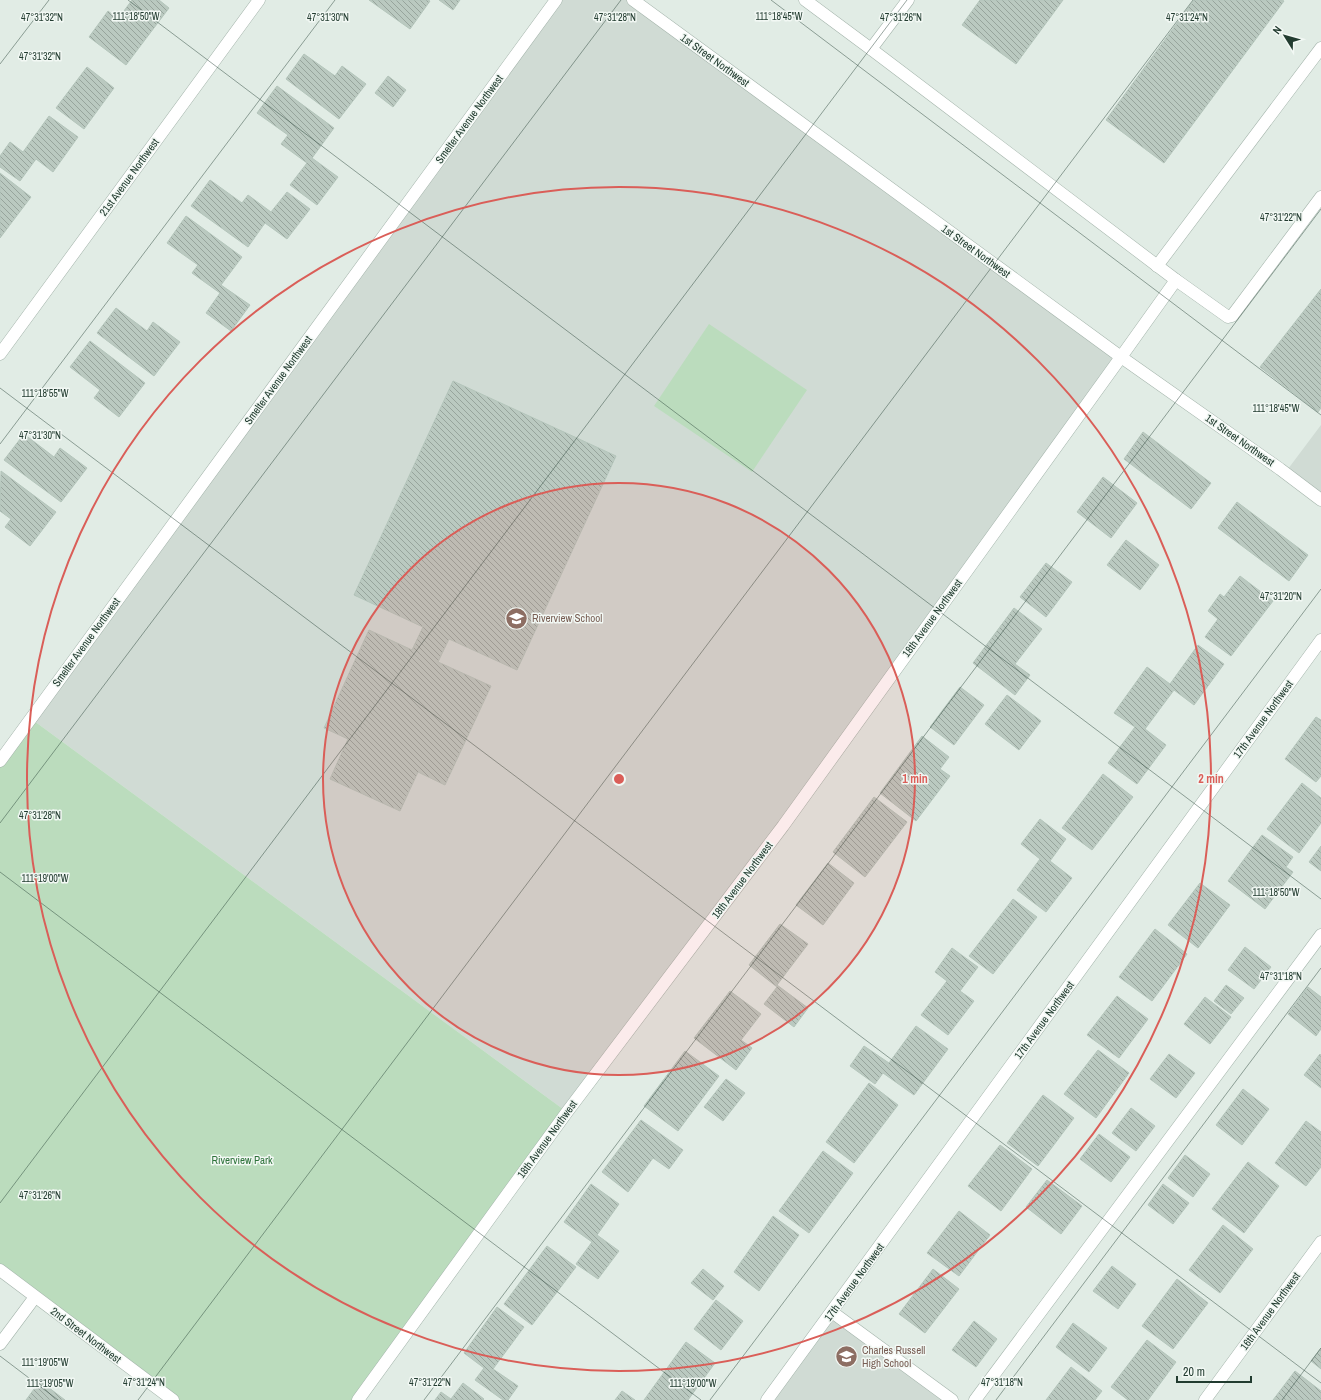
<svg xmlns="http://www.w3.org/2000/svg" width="1321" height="1400" viewBox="0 0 1321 1400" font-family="'Archivo Narrow',sans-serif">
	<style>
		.built { fill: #d0dbd4 }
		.green { fill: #bbdcbd }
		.building { fill: url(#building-back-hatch); stroke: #b4c5bb }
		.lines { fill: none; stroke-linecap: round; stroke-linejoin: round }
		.service-casing { stroke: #a4b4ab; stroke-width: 13 }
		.minor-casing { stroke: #a4b4ab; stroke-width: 13 }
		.tertiary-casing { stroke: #a4b4ab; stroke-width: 13 }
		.service { stroke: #fff; stroke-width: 12 }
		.minor { stroke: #fff; stroke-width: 12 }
		.tertiary { stroke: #fff; stroke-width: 12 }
		.ticks { fill: none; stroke: #223c30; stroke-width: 1; stroke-opacity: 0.45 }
		.ring { fill: none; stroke: #da5e58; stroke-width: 2 }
		.labels { text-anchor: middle; stroke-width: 3; stroke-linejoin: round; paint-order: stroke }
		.street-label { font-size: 11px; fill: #223c30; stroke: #f2f8f4 }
		.education-label { font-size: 11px; fill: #785e54; stroke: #f2f8f4; text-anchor: start }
		.park-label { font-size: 11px; fill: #2d723a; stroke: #f2f8f4 }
		.ticks-label { font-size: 10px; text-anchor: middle; fill: #223c30; stroke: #f2f8f4; stroke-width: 3; stroke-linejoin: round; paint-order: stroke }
		.centre { fill: #da5e58; stroke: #f2f8f4; stroke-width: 2 }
		.ring-label { font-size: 12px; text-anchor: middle; font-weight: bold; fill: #da5e58; stroke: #f2f8f4; stroke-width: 3; stroke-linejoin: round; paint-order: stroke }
	</style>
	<defs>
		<pattern id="building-back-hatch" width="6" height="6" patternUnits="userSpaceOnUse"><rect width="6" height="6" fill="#bac9c0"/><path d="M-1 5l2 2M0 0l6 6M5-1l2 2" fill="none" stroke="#97a49c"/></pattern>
	</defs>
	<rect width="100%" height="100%" fill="#e1ece5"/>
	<g class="built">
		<path d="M556,0h77l488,357 -554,755 -537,-394z"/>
		<path d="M1321,425v75l-36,-27z"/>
		<path d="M832,1312l120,88h-185z"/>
	</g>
	<g class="green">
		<path d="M709,324l98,66 -55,82 -98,-66z"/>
		<path d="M30,718l537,394 -209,288h-182l-176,-134v-506z"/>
	</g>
	<g class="building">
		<path d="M132,0h27l10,8 -43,57 -37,-28 19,-26 10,8z"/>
		<path d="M369,0h59l2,1 -20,28z"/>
		<path d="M439,0h21l-7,10z"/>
		<path d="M980,0h83l-47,64 -54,-39z"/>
		<path d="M1194,0h88l2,1 -120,162 -58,-43z"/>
		<path d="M304,54l31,22 7,-10 24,18 -27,35 -53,-40z"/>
		<path d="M87,67l27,21 -30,41 -28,-21z"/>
		<path d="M388,76l18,14 -13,17 -18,-14z"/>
		<path d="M277,86l57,42 -22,30 26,19 -21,28 -27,-20 17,-22 -26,-19 7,-9 -31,-22z"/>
		<path d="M49,116l29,21 -25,35 -17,-13 -16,22 -20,-14v-11l10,-14 13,10z"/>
		<path d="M0,173l31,24 -31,41z"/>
		<path d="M210,180l32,23 6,-8 23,17 16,-20 23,17 -23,30 -22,-16 -17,24 -57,-41z"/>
		<path d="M186,216l56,41 -21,28 29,20 -19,26 -25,-18 14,-20 -28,-20 6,-8 -31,-22z"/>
		<path d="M1321,289v119l-3,4 -58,-45z"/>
		<path d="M116,308l31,23 6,-9 27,20 -26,34 -57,-43z"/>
		<path d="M90,341l55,42 -26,34 -25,-19 6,-8 -30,-23z"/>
		<path d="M453,381l163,75 -99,214 -68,-31 -11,23 53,24 -46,99 -27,-13 -18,39 -70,-32 18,-40 -24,-11 45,-98 43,20 11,-23 -69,-32z"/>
		<path d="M1143,432l68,51 -20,26 -67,-50z"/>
		<path d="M24,434l30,23 6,-9 27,20 -26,34 -57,-42z"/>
		<path d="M1,471l55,41 -26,34 -25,-19 6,-8 -11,-8z"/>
		<path d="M1103,477l34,26 -26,35 -34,-26z"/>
		<path d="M1237,502l71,53 -19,26 -71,-53z"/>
		<path d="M1126,540l33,25 -19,25 -33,-25z"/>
		<path d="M1046,563l26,19 -26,35 -26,-20z"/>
		<path d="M1240,576l33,25 -42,55 -26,-19 13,-18 -10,-8 12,-17 4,3z"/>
		<path d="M1014,608l28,21 -27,35 15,11 -15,20 -42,-32z"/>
		<path d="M1198,645l26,19 -30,41 -20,-15 -29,39 21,16 -29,39 -29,-21 27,-36 -21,-14 33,-46 23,17z"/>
		<path d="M960,687l24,18 -30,40 -24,-18z"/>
		<path d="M1007,695l34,26 -22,29 -34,-26z"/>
		<path d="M1316,717l5,3v56l-5,6 -31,-23z"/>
		<path d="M922,736l27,21 -9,12 10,7 -34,45 -36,-28z"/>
		<path d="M1103,774l30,23 -41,53 -30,-22z"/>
		<path d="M1302,783l19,15v25l-22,30 -32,-24z"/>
		<path d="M874,797l33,25 -42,55 -32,-25z"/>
		<path d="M1040,819l26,20 -16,22 22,17 -26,34 -29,-22 23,-31 -19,-15z"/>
		<path d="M1262,835l31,22 -7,10 7,5 -28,37 -37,-28z"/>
		<path d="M1321,846v25l-12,-9z"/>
		<path d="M828,863l26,20 -31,42 -27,-20z"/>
		<path d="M1200,883l30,22 -32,43 -30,-23z"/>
		<path d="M1013,899l24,18 -44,57 -24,-18z"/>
		<path d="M780,924l28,20 -31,41 31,23 -14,19 -30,-23 13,-17 -28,-22z"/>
		<path d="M1155,929l32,25 -35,47 -33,-24z"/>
		<path d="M1245,947l26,20 -17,22 -26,-19z"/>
		<path d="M952,948l26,19 -18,24 14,10 -26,34 -27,-20 26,-34 -12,-9z"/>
		<path d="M1226,985l18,13 -13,16 -17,-13z"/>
		<path d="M1308,987l13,10v32l-5,7 -28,-22z"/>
		<path d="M730,991l31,23 -20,26 11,8 -16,22 -42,-32z"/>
		<path d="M1117,996l31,23 -29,39 -32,-23z"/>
		<path d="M1205,997l26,20 -21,27 -26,-20z"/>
		<path d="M916,1026l32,23 -34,46 -31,-22 -8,11 -25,-18 14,-20 25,17z"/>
		<path d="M1098,1050l31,23 -33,45 -32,-24z"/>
		<path d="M685,1051l34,25 -41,55 -34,-25z"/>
		<path d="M1169,1054l26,19 -19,25 -26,-19z"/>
		<path d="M1320,1054l1,2v32l-17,-13z"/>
		<path d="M726,1079l19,14 -22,28 -19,-14z"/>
		<path d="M869,1083l29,22 -44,58 -28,-21z"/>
		<path d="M1243,1089l26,20 -27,36 -26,-20z"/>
		<path d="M1043,1095l31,23 -36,48 -31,-23z"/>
		<path d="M1131,1108l24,18 -19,25 -24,-18z"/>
		<path d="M641,1120l42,30 -14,19 -16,-11 -25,34 -26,-20z"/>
		<path d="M1306,1121l15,11v35l-15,19 -31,-23z"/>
		<path d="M1099,1134l31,23 -19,25 -31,-23z"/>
		<path d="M1000,1145l32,24 -31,42 -33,-25z"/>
		<path d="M823,1151l30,22 -44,60 -30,-22z"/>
		<path d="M1185,1155l25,19 -17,23 -25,-19z"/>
		<path d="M1248,1162l31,24 -35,47 -32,-24z"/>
		<path d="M1047,1180l35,26 -21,28 -35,-27z"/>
		<path d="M591,1184l28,20 -22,31 22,16 -21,28 -22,-15 16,-22 -28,-20z"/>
		<path d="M1163,1184l26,19 -16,21 -25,-19z"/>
		<path d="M959,1211l31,24 -31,41 -32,-23z"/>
		<path d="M773,1216l26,19 -40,56 -25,-19z"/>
		<path d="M1223,1225l30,24 -33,44 -31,-23z"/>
		<path d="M547,1246l29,21 -44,58 -28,-21z"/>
		<path d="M1112,1266l24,18 -18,25 -25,-18z"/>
		<path d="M703,1269l21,17 -11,14 -22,-17z"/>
		<path d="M933,1269l26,20 -34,44 -26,-19z"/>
		<path d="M1177,1279l31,24 -35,46 -31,-23z"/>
		<path d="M716,1300l27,21 -22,29 -27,-21z"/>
		<path d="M497,1307l27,20 -31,42 25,17 -10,14h-5l-28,-20 9,-12 -20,-15z"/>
		<path d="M974,1321l23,18 -21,28 -24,-17z"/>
		<path d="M1073,1323l34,25 -18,24 -33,-25z"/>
		<path d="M1147,1340l29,22 -28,38h-20l-17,-13z"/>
		<path d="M686,1342l29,21 -27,37h-44z"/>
		<path d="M1321,1348v21l-10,-8z"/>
		<path d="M1071,1367l31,24 -7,9h-49z"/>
		<path d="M1295,1371l26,20v9h-48z"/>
		<path d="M40,1381l25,19h-39z"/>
		<path d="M463,1383l21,16 -1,1h-48l6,-8 10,7z"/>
		<path d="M622,1391l13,9h-20z"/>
	</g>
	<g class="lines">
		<defs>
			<g id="service">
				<path d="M805,0l66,49"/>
				<path d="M908,0l-37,49 305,231"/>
				<path d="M1157,266l164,-218"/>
				<path d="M1121,357l55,-77 52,37 4,-1 89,-119"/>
				<path d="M975,1400l346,-465"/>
			</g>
			<g id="minor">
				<path d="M633,0l488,357 159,112 41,31"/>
				<path d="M0,354l259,-354"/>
				<path d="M0,1270l173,130"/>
				<path d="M832,1312l120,88"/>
				<path d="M0,1344l35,-47"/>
				<path d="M358,1400l209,-288 216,-286 338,-469"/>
				<path d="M767,1400l554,-760"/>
				<path d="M1205,1400l116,-158"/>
			</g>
			<path id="tertiary" d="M0,761l556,-761"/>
		</defs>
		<use href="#service" class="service-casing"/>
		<use href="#minor" class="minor-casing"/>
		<use href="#tertiary" class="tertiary-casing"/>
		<use href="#service" class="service"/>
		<use href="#minor" class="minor"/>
		<use href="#tertiary" class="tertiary"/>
	</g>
	<path class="ticks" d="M128,0l1193,899M771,0l550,415M0,64l49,-64M0,388l1321,995M0,444l335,-444M0,823l621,-823M0,872l701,528M0,1203l907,-1203M0,1356l58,44M138,1400l1055,-1400M424,1400l897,-1191M710,1400l611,-811M996,1400l325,-432M1282,1400l39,-52"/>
	<circle cx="619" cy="779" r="296" fill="#da5e58" fill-opacity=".12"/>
	<g class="ring">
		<circle cx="619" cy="779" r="296"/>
		<circle cx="619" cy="779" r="592"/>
	</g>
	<defs>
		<symbol id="school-disc" viewBox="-11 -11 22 22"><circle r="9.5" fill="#8d6e63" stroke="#f2f8f4"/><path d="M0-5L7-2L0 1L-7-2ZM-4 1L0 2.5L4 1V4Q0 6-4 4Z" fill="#fff"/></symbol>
	</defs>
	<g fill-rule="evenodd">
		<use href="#school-disc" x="504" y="606" width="25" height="25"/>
		<use href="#school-disc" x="834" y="1344" width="25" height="25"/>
	</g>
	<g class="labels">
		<g class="street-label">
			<text transform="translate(715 60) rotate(36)" y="4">1st Street Northwest</text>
			<text transform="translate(469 119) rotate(-54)" y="4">Smelter Avenue Northwest</text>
			<text transform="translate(129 177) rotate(-54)" y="4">21st Avenue Northwest</text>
			<text transform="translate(976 251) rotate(36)" y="4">1st Street Northwest</text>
			<text transform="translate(278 380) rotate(-54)" y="4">Smelter Avenue Northwest</text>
			<text transform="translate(1240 440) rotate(35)" y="4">1st Street Northwest</text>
			<text transform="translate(932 618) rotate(-54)" y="4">18th Avenue Northwest</text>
			<text transform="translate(86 642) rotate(-54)" y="4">Smelter Avenue Northwest</text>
			<text transform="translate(1263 719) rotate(-54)" y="4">17th Avenue Northwest</text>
			<text transform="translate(742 880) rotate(-53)" y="4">18th Avenue Northwest</text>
			<text transform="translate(1044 1020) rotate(-54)" y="4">17th Avenue Northwest</text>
			<text transform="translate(547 1139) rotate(-54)" y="4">18th Avenue Northwest</text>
			<text transform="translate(854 1282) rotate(-54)" y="4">17th Avenue Northwest</text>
			<text transform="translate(1270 1311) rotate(-54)" y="4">16th Avenue Northwest</text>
			<text transform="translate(86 1335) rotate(37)" y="4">2nd Street Northwest</text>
		</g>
		<g class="education-label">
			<text x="532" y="622">Riverview School</text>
			<text x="862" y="1354">Charles Russell<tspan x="862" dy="13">High School</tspan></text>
		</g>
		<g class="park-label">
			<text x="242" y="1164">Riverview Park</text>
		</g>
	</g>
	<g class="ticks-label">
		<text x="136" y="20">111°18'50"W</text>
		<text x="779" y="20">111°18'45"W</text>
		<text x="615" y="21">47°31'28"N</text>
		<text x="42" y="21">47°31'32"N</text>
		<text x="328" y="21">47°31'30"N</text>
		<text x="901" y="21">47°31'26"N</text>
		<text x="1187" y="21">47°31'24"N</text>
		<text x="40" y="60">47°31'32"N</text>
		<text x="1281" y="221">47°31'22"N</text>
		<text x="45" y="397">111°18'55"W</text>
		<text x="1276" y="412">111°18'45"W</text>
		<text x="40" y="439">47°31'30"N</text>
		<text x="1281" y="600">47°31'20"N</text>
		<text x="40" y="819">47°31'28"N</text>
		<text x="45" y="882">111°19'00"W</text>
		<text x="1276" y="896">111°18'50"W</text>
		<text x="1281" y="980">47°31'18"N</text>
		<text x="40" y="1199">47°31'26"N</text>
		<text x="45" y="1366">111°19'05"W</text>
		<text x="144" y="1386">47°31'24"N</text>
		<text x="430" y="1386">47°31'22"N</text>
		<text x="1002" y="1386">47°31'18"N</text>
		<text x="50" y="1387">111°19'05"W</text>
		<text x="693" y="1387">111°19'00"W</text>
	</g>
	<circle cx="619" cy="779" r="6" class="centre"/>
	<g class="ring-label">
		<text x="915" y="783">1 min</text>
		<text x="1211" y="783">2 min</text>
	</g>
	<g transform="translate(1285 36) rotate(307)" stroke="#f2f8f4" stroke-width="3" paint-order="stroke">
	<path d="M0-3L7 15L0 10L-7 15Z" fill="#223c30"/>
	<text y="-6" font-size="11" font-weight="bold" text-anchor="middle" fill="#223c30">N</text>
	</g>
	<path d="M1177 1376v6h74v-6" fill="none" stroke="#223c30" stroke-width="2"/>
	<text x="1183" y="1376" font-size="12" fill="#223c30" stroke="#f2f8f4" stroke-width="3" paint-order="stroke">20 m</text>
</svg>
